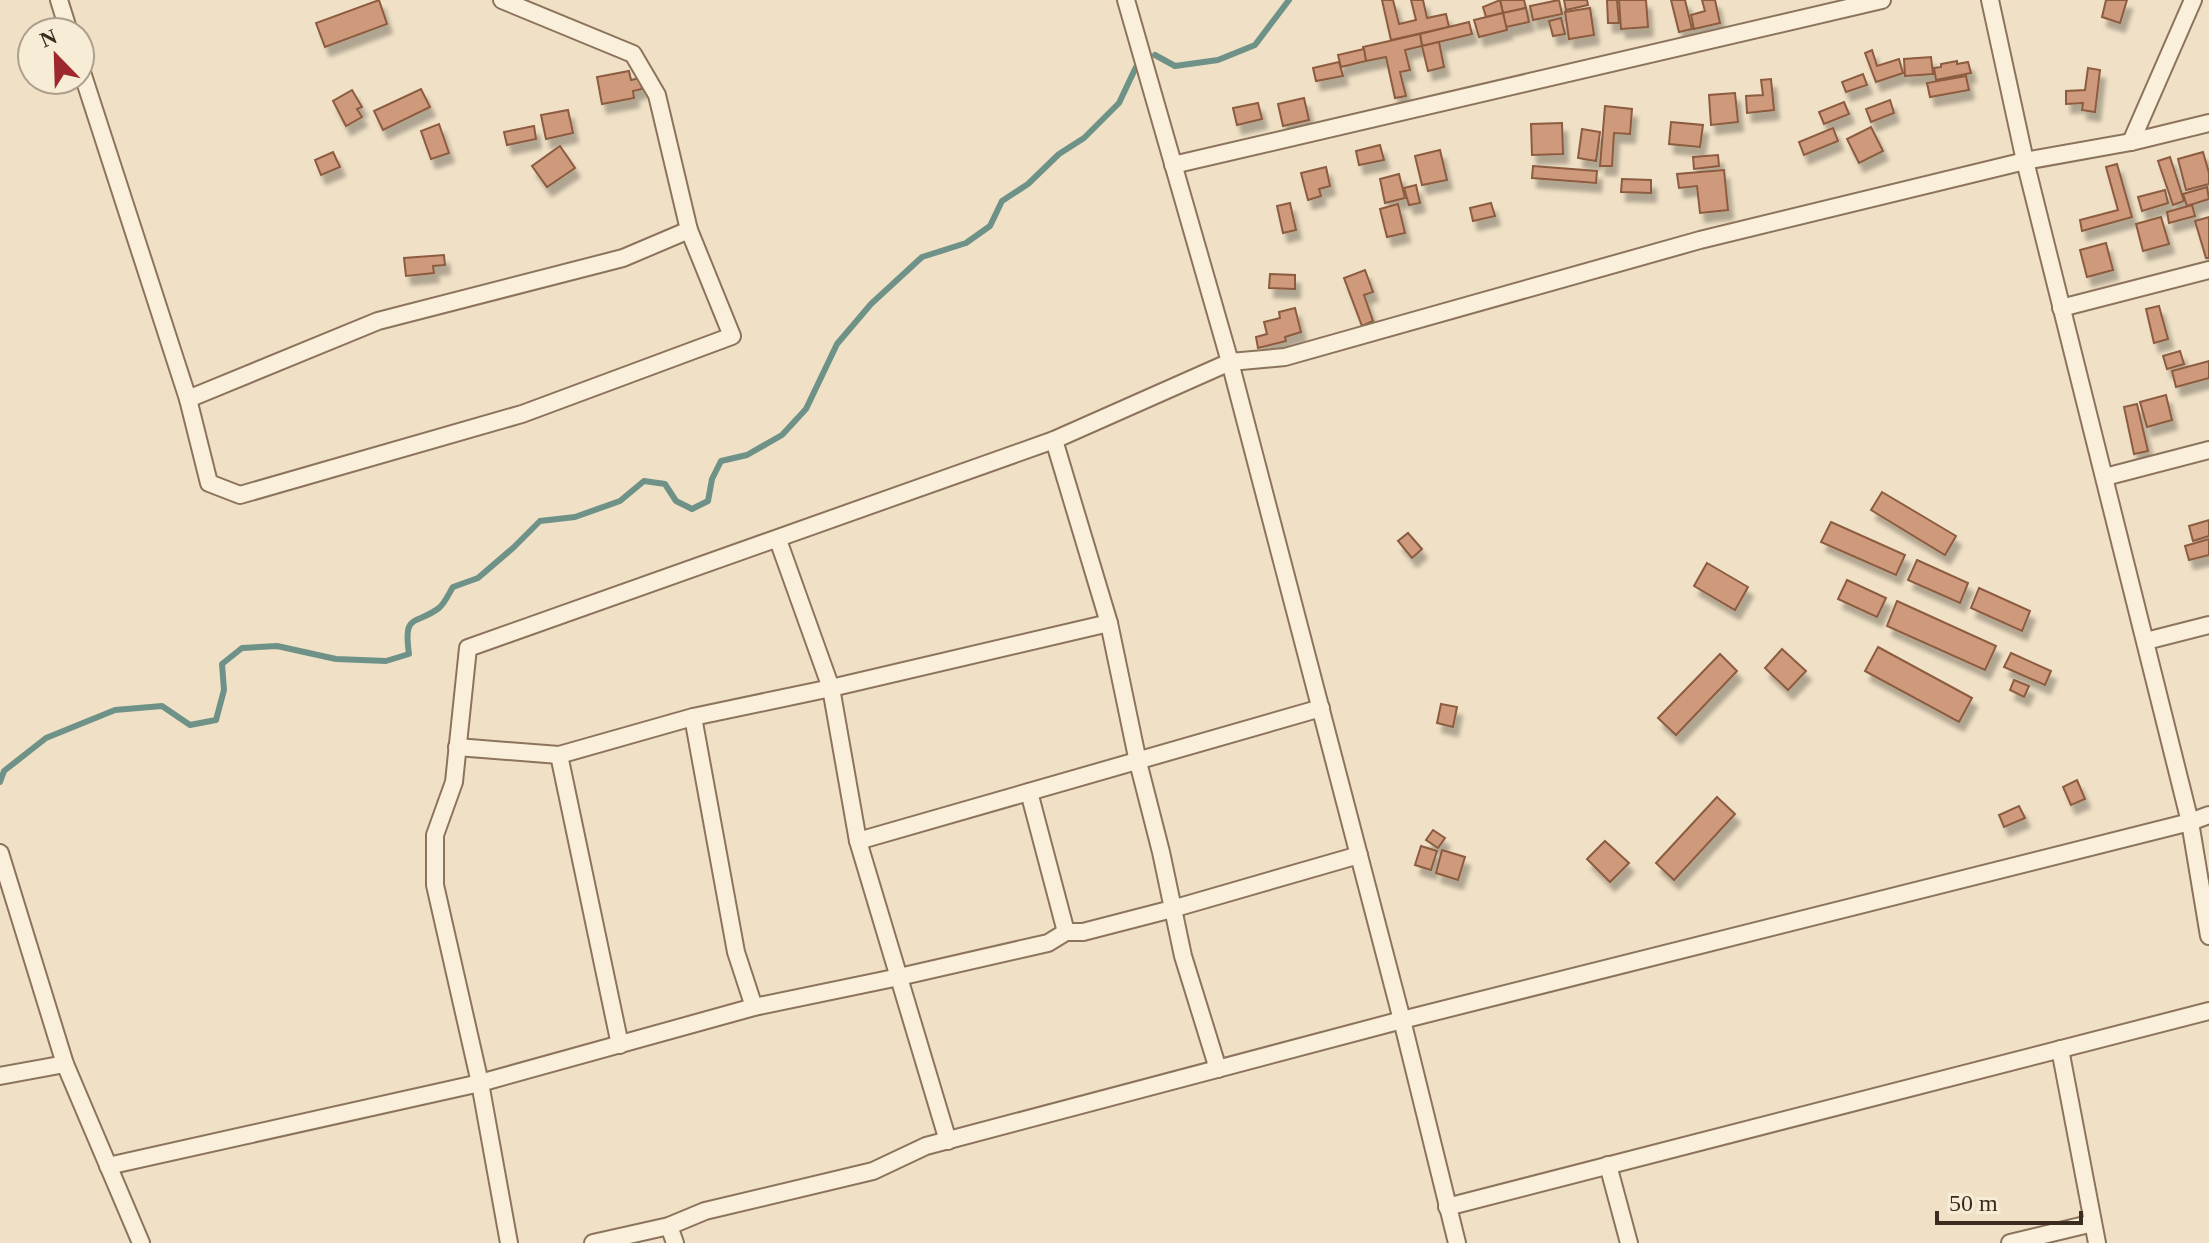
<svg xmlns="http://www.w3.org/2000/svg" width="2209" height="1243" viewBox="0 0 2209 1243" font-family="Georgia,serif">
	<style>
		.lines { fill: none; stroke-linecap: round; stroke-linejoin: round }
		.stream { stroke: #6e9287; stroke-width: 6 }
		.building { fill: #cf9a7b; stroke: #8c5b40; stroke-width: 2; filter: url(#shadow) }
		.street-casing { stroke: #8c735b; stroke-width: 20 }
		.street { stroke: #faefda; stroke-width: 16 }
	</style>
	<defs>
		<filter id="shadow"><feDropShadow dx="5" dy="9" stdDeviation="2" flood-color="#0004"/></filter>
	</defs>
	<rect width="100%" height="100%" fill="#f0e1c6"/>
	<g class="lines">
		<g class="stream">
			<path d="M1155,55l20,11 43,-6 37,-15 34,-45"/>
			<path d="M0,782l4,-11 42,-33 69,-28 47,-4 28,19 26,-5 8,-30 -2,-26 20,-16 35,-2 59,13 50,2 23,-7c-6,-42 6,-28 30,-46 6,-5 10,-15 14,-21l25,-9 35,-30 27,-27 35,-4 45,-16 24,-20 21,3 11,17 16,8 16,-8 4,-22 9,-18 26,-6 35,-20 24,-26 31,-65 34,-40 51,-47 44,-14 24,-17 12,-25 26,-17 31,-30 25,-16 35,-35 17,-36"/>
		</g>
	</g>
	<g class="building">
		<path d="M379,0l8,24 -62,23 -9,-24z"/>
		<path d="M1382,0h11l6,24 17,-4 -5,-20h12l4,18 19,-4 3,13 -58,13z"/>
		<path d="M1500,0h24l2,8 -23,5z"/>
		<path d="M1500,0l3,13 -17,4 -3,-10z"/>
		<path d="M1559,0l3,14 -29,6 -3,-14z"/>
		<path d="M1564,0h23l1,5 -22,5z"/>
		<path d="M1607,0h10l2,23h-11z"/>
		<path d="M1619,0h27l2,27 -27,2z"/>
		<path d="M1671,0h14l7,29 -13,3z"/>
		<path d="M1702,0h13l5,23 -26,6 -3,-14 14,-4z"/>
		<path d="M2106,0h21l-7,23 -18,-6z"/>
		<path d="M1526,8l3,14 -23,5 -3,-14z"/>
		<path d="M1590,8l4,27 -25,4 -4,-27z"/>
		<path d="M1503,13l4,17 -28,7 -5,-17z"/>
		<path d="M1561,18l4,16 -12,2 -4,-15z"/>
		<path d="M1469,22l3,12 -50,12 -2,-12z"/>
		<path d="M1420,34l2,12 -17,4 5,20 -10,2 6,24 -11,2 -9,-41 -20,4 -3,-14z"/>
		<path d="M1439,42l5,25 -16,4 -6,-25z"/>
		<path d="M1364,49l2,12 -25,6 -3,-12z"/>
		<path d="M1872,50l5,16 22,-7 4,14 -27,9 -11,-29z"/>
		<path d="M1931,57l2,17 -28,2 -1,-17z"/>
		<path d="M1957,61v3l11,-2 3,11 -35,7 -2,-12 7,-1v-3z"/>
		<path d="M1339,62l4,14 -27,5 -3,-13z"/>
		<path d="M2088,68l12,2 -5,42 -13,-2 1,-7 -17,1v-13l19,-1z"/>
		<path d="M629,71l2,9 9,-2 2,11 -9,2 1,7 -32,6 -5,-27z"/>
		<path d="M1863,74l4,11 -21,7 -4,-10z"/>
		<path d="M1966,76l3,14 -39,7 -3,-14z"/>
		<path d="M1771,79l3,31 -27,3 -1,-17 17,-1 -2,-15z"/>
		<path d="M421,89l9,18 -47,23 -9,-19z"/>
		<path d="M352,90l10,17 -5,2 5,8 -16,9 -13,-25z"/>
		<path d="M1735,93l3,29 -27,3 -2,-30z"/>
		<path d="M1304,98l5,22 -26,6 -5,-22z"/>
		<path d="M1890,100l4,13 -23,9 -5,-13z"/>
		<path d="M1844,102l5,12 -25,10 -5,-12z"/>
		<path d="M1258,103l4,16 -25,6 -4,-17z"/>
		<path d="M1605,106l27,3 -2,25 -16,-1 -2,33h-12z"/>
		<path d="M568,110l5,23 -27,6 -5,-24z"/>
		<path d="M1671,122l32,3 -3,22 -31,-3z"/>
		<path d="M1562,123l1,31 -31,1 -1,-31z"/>
		<path d="M439,124l10,29 -18,6 -10,-28z"/>
		<path d="M534,126l2,13 -29,6 -3,-13z"/>
		<path d="M1871,127l12,24 -24,12 -12,-24z"/>
		<path d="M1833,128l5,13 -34,14 -5,-13z"/>
		<path d="M1582,129l18,3 -4,29 -18,-3z"/>
		<path d="M1380,145l4,15 -25,5 -3,-14z"/>
		<path d="M560,146l15,22 -28,19 -15,-21z"/>
		<path d="M1440,150l7,30 -25,5 -7,-29z"/>
		<path d="M333,152l7,15 -19,8 -6,-15z"/>
		<path d="M2203,152l6,21v11l-23,6 -8,-31z"/>
		<path d="M1718,155l1,11 -25,3 -1,-12z"/>
		<path d="M2170,157l14,44 -11,4 -15,-44z"/>
		<path d="M2117,164l15,53 -50,14 -2,-11 38,-10 -12,-43z"/>
		<path d="M1533,166l64,5 -1,12 -64,-5z"/>
		<path d="M1326,167l4,19 -11,3 2,7 -13,4 -7,-27z"/>
		<path d="M1724,170l4,40 -28,3 -3,-27 -18,2 -2,-14z"/>
		<path d="M1399,174l6,24 -20,5 -5,-24z"/>
		<path d="M1622,179l29,1v13l-30,-1z"/>
		<path d="M1416,185l4,18 -11,2 -5,-17z"/>
		<path d="M2207,187l2,12 -22,7 -4,-12z"/>
		<path d="M2165,190l3,13 -26,8 -4,-14z"/>
		<path d="M1290,203l6,27 -13,3 -6,-27z"/>
		<path d="M1491,203l4,13 -22,5 -3,-13z"/>
		<path d="M1398,204l7,29 -18,4 -7,-28z"/>
		<path d="M2192,205l3,11 -26,7 -2,-11z"/>
		<path d="M2161,217l8,27 -26,7 -7,-27z"/>
		<path d="M2209,217v41h-3l-11,-37z"/>
		<path d="M2106,243l7,27 -26,7 -7,-27z"/>
		<path d="M444,255l1,10 -12,1 1,7 -28,3 -2,-18z"/>
		<path d="M1365,270l8,22 -9,3 9,26 -11,5 -18,-48z"/>
		<path d="M1270,274l25,1v14l-26,-1z"/>
		<path d="M2159,306l9,33 -14,4 -8,-34z"/>
		<path d="M1295,308l6,24 -16,5 1,4 -28,7 -2,-11 11,-3 -3,-12 16,-4 -1,-6z"/>
		<path d="M2180,351l4,13 -17,5 -4,-13z"/>
		<path d="M2209,361v17l-33,9 -4,-16z"/>
		<path d="M2166,395l6,25 -25,7 -7,-25z"/>
		<path d="M2137,404l11,47 -14,3 -10,-47z"/>
		<path d="M1882,492l74,44 -11,19 -74,-45z"/>
		<path d="M2209,520v16l-16,5 -4,-15z"/>
		<path d="M1831,522l74,33 -9,20 -75,-33z"/>
		<path d="M1408,533l14,16 -10,9 -14,-17z"/>
		<path d="M2209,539v16l-20,5 -4,-14z"/>
		<path d="M1917,560l51,23 -8,20 -52,-23z"/>
		<path d="M1707,563l41,24 -13,23 -41,-24z"/>
		<path d="M1847,580l39,18 -9,19 -39,-18z"/>
		<path d="M1979,588l51,23 -8,20 -51,-23z"/>
		<path d="M1897,601l99,45 -11,24 -98,-44z"/>
		<path d="M1878,647l94,51 -13,24 -94,-51z"/>
		<path d="M1782,649l24,22 -18,19 -23,-22z"/>
		<path d="M2011,653l40,18 -6,14 -41,-18z"/>
		<path d="M1720,654l17,17 -61,64 -18,-17z"/>
		<path d="M2014,680l15,6 -5,11 -14,-7z"/>
		<path d="M1441,704l16,3 -4,20 -16,-4z"/>
		<path d="M2077,780l8,19 -14,6 -8,-18z"/>
		<path d="M1717,797l18,17 -61,66 -18,-17z"/>
		<path d="M2019,806l6,12 -21,9 -5,-12z"/>
		<path d="M1433,830l12,8 -7,10 -12,-8z"/>
		<path d="M1605,841l24,22 -19,19 -23,-23z"/>
		<path d="M1421,846l16,5 -6,19 -16,-5z"/>
		<path d="M1442,850l23,7 -7,23 -22,-7z"/>
	</g>
	<g class="lines">
		<defs>
			<g id="street">
				<path d="M59,0l10,32"/>
				<path d="M1126,0l104,362 172,658 55,223"/>
				<path d="M1990,0l35,161 165,661 19,114"/>
				<path d="M80,66l108,333 21,84 31,12 282,-81 210,-78 -43,-106 -32,-135 -24,-41 -131,-54"/>
				<path d="M2131,142l62,-142"/>
				<path d="M1173,165l709,-165"/>
				<path d="M2061,308l148,-38"/>
				<path d="M188,399l190,-78 245,-63 66,-28"/>
				<path d="M1054,440l55,183 29,139 23,90 22,104 35,113"/>
				<path d="M2105,477l104,-27"/>
				<path d="M778,540l53,148 27,153 90,300"/>
				<path d="M2146,641l63,-16"/>
				<path d="M693,717l43,235 18,55"/>
				<path d="M457,747l102,8 134,-38 138,-29 278,-65"/>
				<path d="M559,755l61,290"/>
				<path d="M1029,792l37,140"/>
				<path d="M858,841l463,-133"/>
				<path d="M0,853l65,211 76,179"/>
				<path d="M2060,1049l37,194"/>
				<path d="M0,1076l65,-12"/>
				<path d="M1608,1165l21,78"/>
				<path d="M108,1166l372,-83 274,-76 145,-30 149,-34 18,-11h17l89,-23 187,-54"/>
				<path d="M1447,1207l762,-196"/>
				<path d="M669,1226l6,17"/>
				<path d="M509,1243l-29,-160 -45,-198v-50l19,-53 14,-134 586,-208 176,-78 55,-5 415,-117 325,-79 106,-19 78,-19"/>
				<path d="M593,1243l76,-17 36,-15 168,-40 53,-25 476,-126 788,-198 19,-7"/>
				<path d="M2010,1243l83,-20"/>
			</g>
		</defs>
		<use href="#street" class="street-casing"/>
		<use href="#street" class="street"/>
	</g>
	<g transform="translate(56 56) rotate(337)"><circle r="38" fill="#f7ecd6" stroke="#ac9f8d" stroke-width="2"/>
	<path d="M0-6L14 30L0 20L-14 30Z" fill="#9d292f"/>
	<text y="-12" font-size="22" font-weight="bold" text-anchor="middle" fill="#3c2c1f">N</text>
	</g>
	<path d="M1937 1211v12h144v-12" fill="none" stroke="#3c2c1f" stroke-width="4"/>
	<text x="1949" y="1211" font-size="24" fill="#3c2c1f" stroke="#f7ecd6" stroke-width="6" paint-order="stroke">50 m</text>
</svg>
